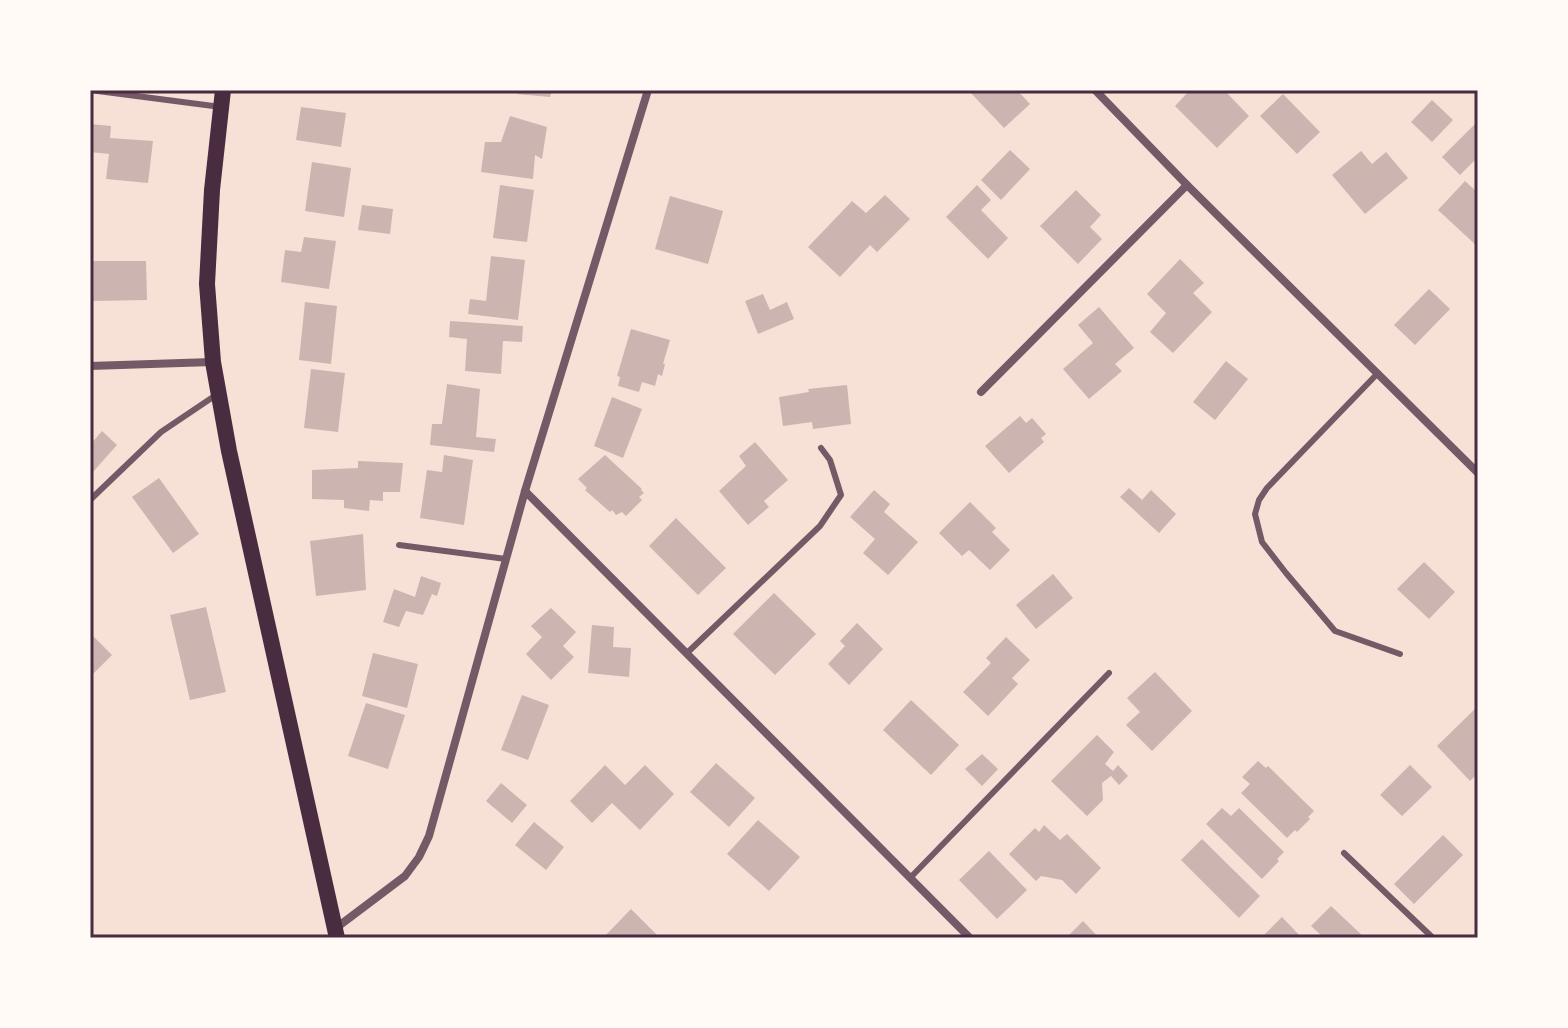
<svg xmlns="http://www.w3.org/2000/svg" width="1568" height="1028" viewBox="0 0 1568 1028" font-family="'Space Grotesk',sans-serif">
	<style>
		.building { fill: #ccb4b1 }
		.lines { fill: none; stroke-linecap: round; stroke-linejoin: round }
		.service { stroke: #755966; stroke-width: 6 }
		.minor { stroke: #755966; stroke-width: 8 }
		.secondary { stroke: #4a2c40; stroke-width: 16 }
		.neatline { fill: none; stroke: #4a2c40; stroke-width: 3 }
	</style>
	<rect width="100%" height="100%" fill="#f7e1d7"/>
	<g class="building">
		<path d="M518,90h34l-2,7 -33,-3z"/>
		<path d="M968,90h49l13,14 -26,24z"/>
		<path d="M1190,90h19l2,2 2,-2h11l25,26 -32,32 -42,-42z"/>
		<path d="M1283,94l37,38 -23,22 -37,-38z"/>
		<path d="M1432,100l21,20 -21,22 -21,-20z"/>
		<path d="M301,107l45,6 -5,34 -45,-7z"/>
		<path d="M510,116l37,11 -5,32 -7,-4 -2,24 -52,-7 4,-30h16z"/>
		<path d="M1478,121v36l-18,18 -18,-18z"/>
		<path d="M90,124l21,2 -1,12 43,3 -5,42 -42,-4 3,-25 -19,-2z"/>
		<path d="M1010,150l20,19 -29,31 -20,-20z"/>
		<path d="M1361,151l11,13 14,-12 22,26 -43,36 -33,-39z"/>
		<path d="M312,162l39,6 -7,49 -39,-6z"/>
		<path d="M1465,181l13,12v54l-40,-37z"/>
		<path d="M500,185l34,5 -7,52 -34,-4z"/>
		<path d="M977,185l14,15 -10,10 27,28 -20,21 -42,-42z"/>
		<path d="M1076,190l25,25 -11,12 12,12 -24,25 -38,-38z"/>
		<path d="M885,195l25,24 -33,33 -7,-7 -30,32 -32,-30 44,-46 14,12z"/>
		<path d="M670,196l53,15 -15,53 -53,-15z"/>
		<path d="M362,205l31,4 -3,25 -32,-4z"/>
		<path d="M304,237l32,4 -7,48 -48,-7 4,-32 16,2z"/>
		<path d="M491,256l34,4 -7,60 -50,-6 2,-15 16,2z"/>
		<path d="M1180,259l24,24 -11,10 19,19 -39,41 -23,-21 16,-19 -19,-19z"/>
		<path d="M93,261h53l1,39 -54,1z"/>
		<path d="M1429,289l21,20 -35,36 -21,-20z"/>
		<path d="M763,294l7,16 17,-8 7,17 -36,15 -13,-33z"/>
		<path d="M305,302l32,4 -6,58 -32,-4z"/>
		<path d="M1099,307l35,41 -19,16 7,7 -33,28 -26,-30 30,-26 -15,-18z"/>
		<path d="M450,321l73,5 -1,16 -19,-1 -2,33 -36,-3 2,-32 -18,-2z"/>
		<path d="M631,329l39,11 -7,24h2l-3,12 -4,-2 -3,12 -13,-4 -3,10 -21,-6 2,-9 -3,-1z"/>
		<path d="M1226,361l22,18 -33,41 -22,-18z"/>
		<path d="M311,369l34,4 -7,59 -34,-4z"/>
		<path d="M447,384l33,5 -4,48 20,2 -2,13 -64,-7 2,-21h10z"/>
		<path d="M847,385l4,39 -38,5 -1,-7 -29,4 -4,-29 30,-5 -1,-3z"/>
		<path d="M612,397l30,12 -19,49 -29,-12z"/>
		<path d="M1020,416l6,7 6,-5 14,16 -5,4 3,4 -35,31 -24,-27z"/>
		<path d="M102,431l15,14 -25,28 -2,-1v-27z"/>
		<path d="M755,442l33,38 -24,21 5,6 -21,18 -29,-34 27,-25 -7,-10z"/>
		<path d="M444,455l29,5 -9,65 -44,-7 7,-48 15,2z"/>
		<path d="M605,455l37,34 -1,1 3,3 -5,4 3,3 -16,16 -4,-4 -6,3 -4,-5 -2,2 -25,-22 2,-2 -9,-9z"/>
		<path d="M358,461l45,2 -3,29h-17v9l-13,-1 -1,11 -25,-3v-8l-32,-1v-29l46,-2z"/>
		<path d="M159,478l40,56 -26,19 -41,-56z"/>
		<path d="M1129,488l13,12 9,-10 25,24 -17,19 -39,-36z"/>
		<path d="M874,490l16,14 -6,8 34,30 -30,33 -25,-22 12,-14 -25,-22z"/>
		<path d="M970,502l26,26 -4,4 18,18 -20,20 -21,-20 -7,6 -23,-23z"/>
		<path d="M676,518l50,50 -28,27 -49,-49z"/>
		<path d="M363,534l3,56 -50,6 -6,-55z"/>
		<path d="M1424,562l31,30 -26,27 -32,-30z"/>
		<path d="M1053,574l20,24 -37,31 -20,-24z"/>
		<path d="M421,576l20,7 -4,13 -5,-2 -9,21 -17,-4 -7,16 -16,-5 11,-33 21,8z"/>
		<path d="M774,593l42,41 -41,41 -42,-41z"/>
		<path d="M206,607l20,85 -36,8 -20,-85z"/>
		<path d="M551,608l25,24 -13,14 11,11 -23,23 -25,-26 16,-17 -11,-11z"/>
		<path d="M857,623l26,26 -34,36 -21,-21 17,-18 -5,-5z"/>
		<path d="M592,625l22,2 -1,20 18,1 -2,29 -41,-4z"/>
		<path d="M90,633l22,22 -22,22z"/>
		<path d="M1006,637l24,23 -18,18 6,6 -30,32 -25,-24 28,-29 -5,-5z"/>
		<path d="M373,653l45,11 -11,44 -45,-12z"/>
		<path d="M1155,672l37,39 -40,40 -26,-26 14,-13 -13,-14z"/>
		<path d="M522,695l27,10 -21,55 -27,-10z"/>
		<path d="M911,700l48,45 -28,30 -48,-45z"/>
		<path d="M366,703l39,12 -17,54 -40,-13z"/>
		<path d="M1478,706v67l-8,8 -33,-35z"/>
		<path d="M1097,735l17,17 -9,12 8,7 5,-6 10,11 -9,9 -8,-9 -9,7 1,17 -16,16 -36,-35z"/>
		<path d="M982,754l16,15 -16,17 -17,-17z"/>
		<path d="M1258,761l8,7 2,-2 46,45 -6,6 2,2 -13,13 -2,-2 -8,8 -46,-45 9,-9 -8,-7z"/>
		<path d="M716,763l39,35 -26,29 -39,-35z"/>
		<path d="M605,765l20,20 20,-20 29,29 -34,36 -28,-27 -20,20 -22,-22z"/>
		<path d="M1410,765l22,22 -30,29 -22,-21z"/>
		<path d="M501,783l26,22 -15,18 -26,-22z"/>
		<path d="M1222,808l9,8 8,-8 45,44 -7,7 2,2 -17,18 -56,-55z"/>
		<path d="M758,820l42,37 -31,34 -42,-37z"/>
		<path d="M534,822l30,25 -18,23 -31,-25z"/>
		<path d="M1044,825l16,15 7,-6 34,34 -25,26 -14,-14 -21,-4 -5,5 -27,-27 26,-26 4,4z"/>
		<path d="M1443,835l20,20 -49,49 -20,-20z"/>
		<path d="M1202,839l58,57 -21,22 -58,-58z"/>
		<path d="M989,851l38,39 -30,29 -38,-39z"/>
		<path d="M1331,906l34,32h-41l-13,-12z"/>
		<path d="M631,909l29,29h-57z"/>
		<path d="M1282,917l20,21h-41z"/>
		<path d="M1083,921l16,17h-33z"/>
	</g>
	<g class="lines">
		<g class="service">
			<path d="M90,90l131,17"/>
			<path d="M1378,373l-111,115 -8,12 -4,14 7,28 24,31 49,58 65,23"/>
			<path d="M90,500l71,-68 55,-37"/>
			<path d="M399,545l107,14"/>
			<path d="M687,653l133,-127 21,-31 -11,-35 -9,-12"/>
			<path d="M1344,853l89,85"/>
			<path d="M910,878l199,-205"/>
		</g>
		<g class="minor">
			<path d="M1095,90l92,95 291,288"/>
			<path d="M90,366l122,-4"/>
			<path d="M981,392l206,-207"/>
			<path d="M525,491l445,447"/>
			<path d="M336,928l69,-52 14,-19 10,-21 96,-345 123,-401"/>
		</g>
		<path class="secondary" d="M223,90l-11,100 -5,94 6,78 16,89 108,487"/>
	</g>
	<rect width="1568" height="1028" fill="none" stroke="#fffaf5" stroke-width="184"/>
	<rect x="92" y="92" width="1384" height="844" class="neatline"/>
</svg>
